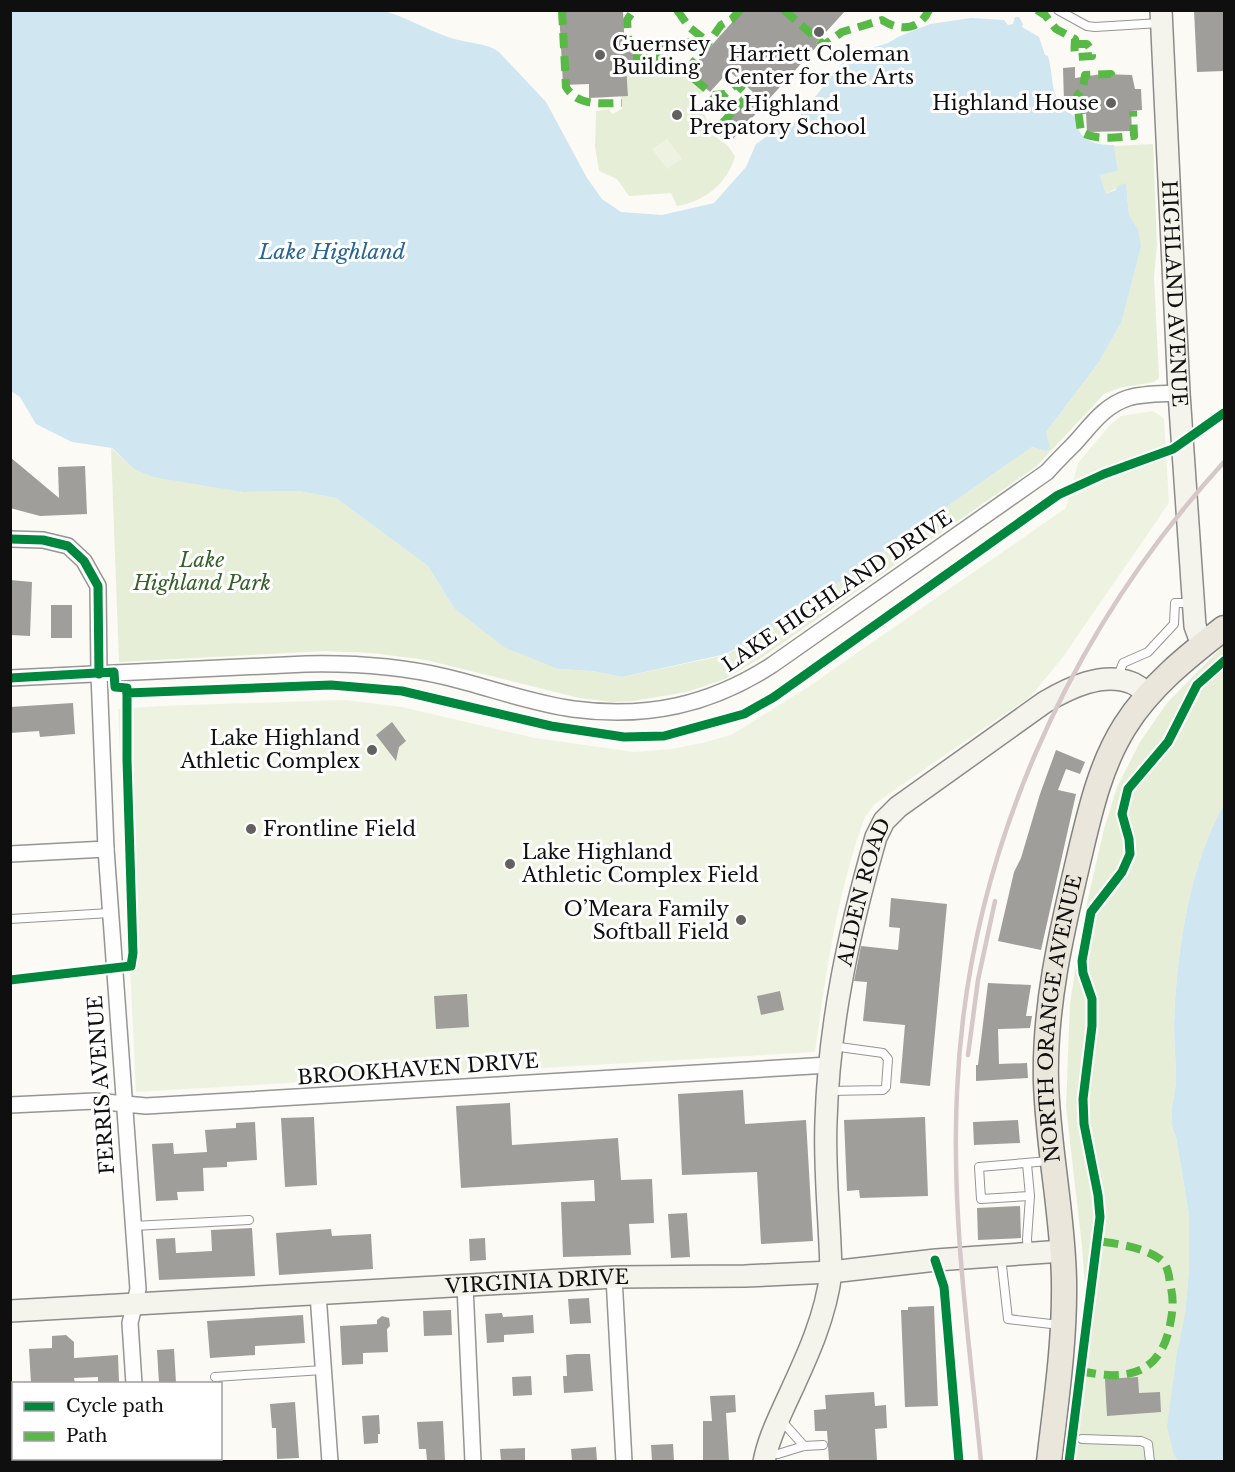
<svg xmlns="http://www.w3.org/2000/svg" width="1235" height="1472" viewBox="0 0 1235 1472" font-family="'Libre Baskerville',serif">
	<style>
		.green { fill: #e6eed8 }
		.pitch { fill: #eef3e1 }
		.water { fill: #d0e6f1 }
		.building { fill: #9f9e9a }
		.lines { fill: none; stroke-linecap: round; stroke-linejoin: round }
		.lane-casing { stroke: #959593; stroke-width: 10 }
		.street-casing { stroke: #959593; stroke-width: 18 }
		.secondary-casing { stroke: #8c8b89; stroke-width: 24 }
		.primary-casing { stroke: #838280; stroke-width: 27 }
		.lane { stroke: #fefefe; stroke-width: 8 }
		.street { stroke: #fefefe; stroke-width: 15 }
		.secondary { stroke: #f4f3ec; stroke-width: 21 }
		.primary { stroke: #eae6dc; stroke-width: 24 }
		.rail { stroke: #d6c8c8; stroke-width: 4.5 }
		.quiet { stroke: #58b947; stroke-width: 8; stroke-dasharray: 15 8; stroke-linecap: butt }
		.cycleway-casing { stroke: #fff; stroke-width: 13 }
		.cycleway { stroke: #00873e; stroke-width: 9 }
		.poi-dot { fill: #626160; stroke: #fff; stroke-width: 2 }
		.labels { text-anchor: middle; stroke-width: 6; stroke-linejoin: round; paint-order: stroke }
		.poi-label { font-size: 20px; fill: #0f0f0f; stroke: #fff; text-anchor: start }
		.street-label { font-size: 20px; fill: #0f0f0f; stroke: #fff }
		.park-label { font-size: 20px; font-style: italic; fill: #346027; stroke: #fff }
		.water-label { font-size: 21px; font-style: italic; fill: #276593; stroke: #fff }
	</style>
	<rect width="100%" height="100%" fill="#fbfaf5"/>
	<g class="green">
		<path d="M665,59l11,5 28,26 -16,17 14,2 12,27 13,9 8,11c-7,27 -31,46 -58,50l-6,-13 -42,3 -12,-17 -18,-8 -4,-25 1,-35 13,-2 3,5 10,-5 -1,-13 7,-1 -2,-30 7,-1v-4z"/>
		<path d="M1153,144l4,101 -3,32 5,101 -5,4 -35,6 -15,6 -67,72 -273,190 -39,23 -38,13 -54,9 -20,1 -34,-4 -153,-38 -54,-7 -47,-2 -206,11 -8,-214 23,21 109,23 55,-1 38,7 92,68 26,42 104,61 35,2 29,6 104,-22 62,-37 244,-171 14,4v-19l53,-70 22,-39 17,-94 -9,-14 -3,-32 -20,11 -6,-19 18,-4 -4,-25z"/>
		<path d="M1224,645v160c-35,59 -48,151 -50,220 0,18 2,36 2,55 -1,21 -10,37 0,57l13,78v55l-4,45 -8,38 -3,102 4,6 -111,1 19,-161 -4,-55 -16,-139 4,-103 12,-79 22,-96 13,-42 23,-45 27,-39z"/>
	</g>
	<g class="pitch">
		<path d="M667,139l15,20 -15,10 -15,-20z"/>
		<path d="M1153,411l11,7 5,85 -106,154 -32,39 -141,97 -16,12 -9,12c-28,75 -39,156 -50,235l-679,40 -18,-383 41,-3 186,-6 57,7 133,31 99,14 38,-3 30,-6 29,-8 77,-48 258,-179 12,-45 32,-38 11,-9z"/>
	</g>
	<g class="water">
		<path d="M379,10c29,6 54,25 84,31 13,3 25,3 36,11l47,50 41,76 15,21 19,13 41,3 52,-12 32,-36 10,-23 23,-16 16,-6 48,-60 15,-10 30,-9 10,-6 32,-13 41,-6 33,2 4,5 5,-1 2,-7h4l4,7 -1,3 17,10 6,18 3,1c8,30 -1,41 27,61 3,23 17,28 39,28l4,26 -18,4 6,19 10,-4 1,-4 9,-3 3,32 9,14 3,17 -20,77 -22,39 -53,70 4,16 -4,3 -14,-4 -244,171 -62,36 -104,23 -29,-6 -35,-2 -54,-22 -50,-39 -26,-42 -92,-68 -38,-7 -55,1 -90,-15 -19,-8 -22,-21 -40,-6 -36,-18 -16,-27 -9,-6v-380z"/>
		<path d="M1224,805v656h-46l-4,-6 -7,-28 10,-74 8,-39 4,-44v-55l-13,-78c-10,-20 -1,-36 0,-57 0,-19 -2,-37 -2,-55 2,-69 15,-161 50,-220z"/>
	</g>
	<g class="building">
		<path d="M559,10h64l2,41h8v13l-7,1 2,31 -39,2v-14l-26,1z"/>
		<path d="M743,10h103l-30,33 2,2 -86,95 -13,-11 34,-37 -24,-21 -19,21 -22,-20z"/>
		<path d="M1194,10h30v61l-27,1z"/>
		<path d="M1075,67v11l27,-4 30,1 3,14h6l1,21 -11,1 1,20 -45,1 -1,-18h-5l-1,-12h-16l-1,-34z"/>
		<path d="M10,457l49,41 -1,-31 27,-1 2,48 -47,2 -30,-8z"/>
		<path d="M10,580l22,2 -2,54 -20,-1z"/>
		<rect x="51" y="605" width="21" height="33"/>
		<path d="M73,703l2,31 -35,3 -1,-6 -29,2v-26z"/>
		<path d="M392,722l14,19 -7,6 -3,14 -20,-26z"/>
		<path d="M1056,750l29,12 -5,12 -14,-5 -8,21 18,4 -35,156 -43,-9 16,-69 7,-14 19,-64z"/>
		<path d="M891,898l56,6 -17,182 -30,-3 5,-58 -42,-4 4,-39 -13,-1 7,-35 37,4 2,-22 -11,-1z"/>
		<path d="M988,983l43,2 -5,31h6l-2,12 -32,1 1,35 28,-1 1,15 -52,3v-16h2z"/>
		<path d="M780,991l4,19 -23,5 -4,-19z"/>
		<path d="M467,994l2,33 -33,2 -2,-33z"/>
		<path d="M743,1090l2,34 61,-4 7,121 -52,3 -4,-72 -75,3 -4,-81z"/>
		<path d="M510,1103l2,42 106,-7 3,42 31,-1 2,44 -25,1 2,31 -68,2 -2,-55 34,-1 -1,-21 -133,8 -5,-82z"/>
		<path d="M314,1117l3,68 -32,2 -4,-69z"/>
		<path d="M925,1117l3,79 -68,2 -1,-8 -12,1 -3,-71z"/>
		<path d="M1018,1120l2,23 -46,2 -1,-23z"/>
		<path d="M255,1122l2,38 -30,2v5l-24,1 1,23 -27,1 1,8 -22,1 -4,-57 21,-1 1,11 33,-2 -2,-22 31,-2v-5z"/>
		<path d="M1020,1206l1,32 -43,2 -1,-32z"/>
		<path d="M687,1213l3,44 -19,1 -3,-44z"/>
		<path d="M252,1228l3,48 -96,4 -3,-41 19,-1 1,15 36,-2 -1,-21z"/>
		<path d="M331,1229l1,7 39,-2 2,35 -94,6 -3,-42z"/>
		<path d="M485,1238l1,22 -16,1 -1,-22z"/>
		<path d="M589,1298l2,25 -21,1 -2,-25z"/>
		<path d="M934,1306l4,100 -33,1 -4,-97h7v-3z"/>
		<path d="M451,1310l1,25 -28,1 -1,-25z"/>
		<path d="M502,1313l1,4 30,-2 1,18 -30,2v7l-17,1 -2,-29z"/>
		<path d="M303,1315l2,28 -50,3v9l-45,3 -3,-37z"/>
		<path d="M382,1316l7,2 1,8 -3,3 1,23 -25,1v11l-21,1 -2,-39 37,-2v-4z"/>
		<path d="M66,1335l8,7v16l44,-3 1,27 -21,1v-6l-24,1 1,5h-44l-2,-34 23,-1v-12z"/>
		<path d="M174,1349l2,34h-17l-2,-33z"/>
		<path d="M576,1354h14l3,37 -29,2 -1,-17h4l-1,-21z"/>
		<path d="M531,1376l1,19 -19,1 -1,-19z"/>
		<path d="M1138,1377l1,16 21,-1 1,20 -54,4 -2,-37z"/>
		<path d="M874,1392l1,14 11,-1 1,23 -12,1 2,32h-48l-2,-30h-12l-1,-21 12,-1 -1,-14z"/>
		<path d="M735,1395l1,17 -10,1 3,48h-26v-40h9l-2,-25z"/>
		<path d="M295,1402l4,56 -22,1 -1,-31h-4l-2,-24z"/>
		<path d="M379,1415l1,19h-2v9l-14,1 -2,-28z"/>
		<path d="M443,1421l2,40h-18l-1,-12h-7l-2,-27z"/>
		<path d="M673,1444l1,17h-22l-1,-16z"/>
		<path d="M596,1447l1,14h-25l-1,-12z"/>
		<path d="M525,1448v13h-24l-1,-12z"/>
	</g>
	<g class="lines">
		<defs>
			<g id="lane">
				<path d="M1058,10l29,16 8,1 65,-4"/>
				<path d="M1117,679l6,-16 25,-11 26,-28 1,-21h17"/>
				<path d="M10,919l100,-6"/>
				<path d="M829,1091l54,-1 3,-3 2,-28 -5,-6 -51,-7"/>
				<path d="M1027,1164l3,32 -3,43 1,13"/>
				<path d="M1030,1196l-49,3 -2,-32 70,-6"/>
				<path d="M133,1226l116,-6"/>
				<path d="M1001,1257l7,62 52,6"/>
				<path d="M215,1377l108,-7"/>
				<path d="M781,1420l23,26"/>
				<path d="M1082,1439l59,2 7,3 2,18"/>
				<path d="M767,1454h11l26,-8 19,-1"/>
			</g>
			<g id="street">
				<path d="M10,539l33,1 25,6 16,15 14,25 1,88 7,175 32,440 -8,34 4,61"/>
				<path d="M10,678l296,-14c47,-1 93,2 140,13 42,10 84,26 127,32 74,10 137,-4 199,-44l275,-193c8,-9 17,-18 26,-27 17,-18 30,-39 55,-47 16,-5 35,-4 51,-5"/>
				<path d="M10,854l96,-5"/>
				<path d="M10,1105l85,-4 51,5 683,-41"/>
				<path d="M614,1277l10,185"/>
				<path d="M465,1286l8,176"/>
				<path d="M318,1294l12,168"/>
				<path d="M139,1458v4"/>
			</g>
			<g id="secondary">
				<path id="s1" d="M1161,10l18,383 16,233 7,19"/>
				<path id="s2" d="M10,1311l604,-34 131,-1 86,-4 105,-12 127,-9"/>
				<path id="s3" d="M764,1462c4,-22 14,-42 23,-62 19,-41 39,-83 44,-128 -1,-50 -7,-101 -5,-151 3,-98 23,-190 50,-284l8,-16 14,-14 147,-105c24,-14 58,-31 87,-19 5,2 11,7 16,10"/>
			</g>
			<g id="primary">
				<path id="s4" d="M1049,1462c7,-61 16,-120 15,-181 -1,-67 -16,-132 -18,-199 -2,-74 15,-148 32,-220 11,-46 21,-95 47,-136 25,-40 63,-70 99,-98"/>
			</g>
		</defs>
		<use href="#lane" class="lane-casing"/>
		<use href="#street" class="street-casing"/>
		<use href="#secondary" class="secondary-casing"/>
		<use href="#primary" class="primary-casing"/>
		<use href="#lane" class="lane"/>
		<use href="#street" class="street"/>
		<use href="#secondary" class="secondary"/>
		<use href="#primary" class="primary"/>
		<g class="rail">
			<path d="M968,1055l10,-75 17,-79"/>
			<path d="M981,1462c-12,-123 -30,-247 -24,-370 10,-234 110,-458 267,-630"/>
		</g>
		<g class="quiet">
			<path d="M562,10l4,77c12,20 35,16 56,16"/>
			<path d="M677,10l12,17 19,15"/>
			<path d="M784,10l40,35 18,-13 40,-12c17,11 37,11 47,-10"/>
			<path d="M1037,10l8,5 11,14 19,10c0,6 -2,13 2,18l15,-1v-5l-5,-7h-12"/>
			<path d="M629,45l66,-3 14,1"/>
			<path d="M629,51l-2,-31 7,-10"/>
			<path d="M633,58l38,1 42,36 12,-1 11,-10 12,11 -31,34 8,6"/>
			<path d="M686,71l16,-19 19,-27 11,-6 8,-9"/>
			<path d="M1112,76l-1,-2 -26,1 -2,13 -6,8v7l4,29c15,9 36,5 53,4l-1,-25"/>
			<path d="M1081,1371c44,10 79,5 89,-46 3,-15 4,-26 0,-41 -1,-9 -2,-19 -10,-25 -17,-12 -42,-15 -62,-18"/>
		</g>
		<defs>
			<g id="cycleway">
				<path d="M10,539l33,1 25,6 16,15 14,25 1,88"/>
				<path d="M10,678l104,-6 1,15 12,1v5"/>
				<path d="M10,980l121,-14 2,-13 -6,-193v-67l204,-8 71,6 149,35 73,11 40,-1 80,-22 30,-17 284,-202 46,-21 69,-25 51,-36"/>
				<path d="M935,1260l9,27 15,175"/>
				<path d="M1069,1462l31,-245 -2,-22 -14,-71 -1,-25 9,-73v-27l-9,-26 -1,-12 9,-49 31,-40 8,-18 -1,-15 -7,-25 6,-25 40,-47 29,-57 27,-24"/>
			</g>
		</defs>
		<use href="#cycleway" class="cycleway-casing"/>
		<use href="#cycleway" class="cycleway"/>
	</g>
	<g class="poi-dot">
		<circle cx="819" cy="32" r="6"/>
		<circle cx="600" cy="55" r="6"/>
		<circle cx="1111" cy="103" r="6"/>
		<circle cx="677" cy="115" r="6"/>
		<circle cx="372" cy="750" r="6"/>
		<circle cx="251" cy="829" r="6"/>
		<circle cx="510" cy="864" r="6"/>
		<circle cx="741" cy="920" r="6"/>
	</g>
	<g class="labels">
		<g class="poi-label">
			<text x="612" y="51">Guernsey<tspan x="612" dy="23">Building</tspan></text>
			<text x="819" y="61" text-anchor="middle">Harriett Coleman<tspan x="819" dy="23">Center for the Arts</tspan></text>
			<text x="1099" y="110" text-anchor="end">Highland House</text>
			<text x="689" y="111">Lake Highland<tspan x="689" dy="23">Prepatory School</tspan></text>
			<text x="360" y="745" text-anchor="end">Lake Highland<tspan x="360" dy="23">Athletic Complex</tspan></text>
			<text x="263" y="836">Frontline Field</text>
			<text x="522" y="859">Lake Highland<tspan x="522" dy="23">Athletic Complex Field</tspan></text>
			<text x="729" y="916" text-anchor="end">O’Meara Family<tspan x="729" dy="23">Softball Field</tspan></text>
		</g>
		<g class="street-label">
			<text dy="7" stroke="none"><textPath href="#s1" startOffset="284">HIGHLAND AVENUE</textPath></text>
			<text transform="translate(837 591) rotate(-34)" y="7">LAKE HIGHLAND DRIVE</text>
			<text dy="7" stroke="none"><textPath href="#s3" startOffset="586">ALDEN ROAD</textPath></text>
			<text dy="7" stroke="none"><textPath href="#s4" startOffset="446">NORTH ORANGE AVENUE</textPath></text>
			<text transform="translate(418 1069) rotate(-4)" y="7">BROOKHAVEN DRIVE</text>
			<text transform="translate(101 1085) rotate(-94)" y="7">FERRIS AVENUE</text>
			<text dy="7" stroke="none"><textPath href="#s2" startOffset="528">VIRGINIA DRIVE</textPath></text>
		</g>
		<g class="park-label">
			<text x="202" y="567">Lake<tspan x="202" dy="23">Highland Park</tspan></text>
		</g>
		<g class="water-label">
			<text x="332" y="259">Lake Highland</text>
		</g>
	</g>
	<rect width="1235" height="1472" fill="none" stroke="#0f0f0f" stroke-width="24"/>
	<rect x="12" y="1382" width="210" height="78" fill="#ffffff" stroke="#9f9f9f" stroke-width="1.5"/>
	<rect x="24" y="1402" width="30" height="9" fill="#00873e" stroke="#9f9f9f" stroke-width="1.5"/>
	<text x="66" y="1412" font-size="18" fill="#0f0f0f">Cycle path</text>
	<rect x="24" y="1432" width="30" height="9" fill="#58b947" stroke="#9f9f9f" stroke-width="1.5"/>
	<text x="66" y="1442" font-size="18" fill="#0f0f0f">Path</text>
</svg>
